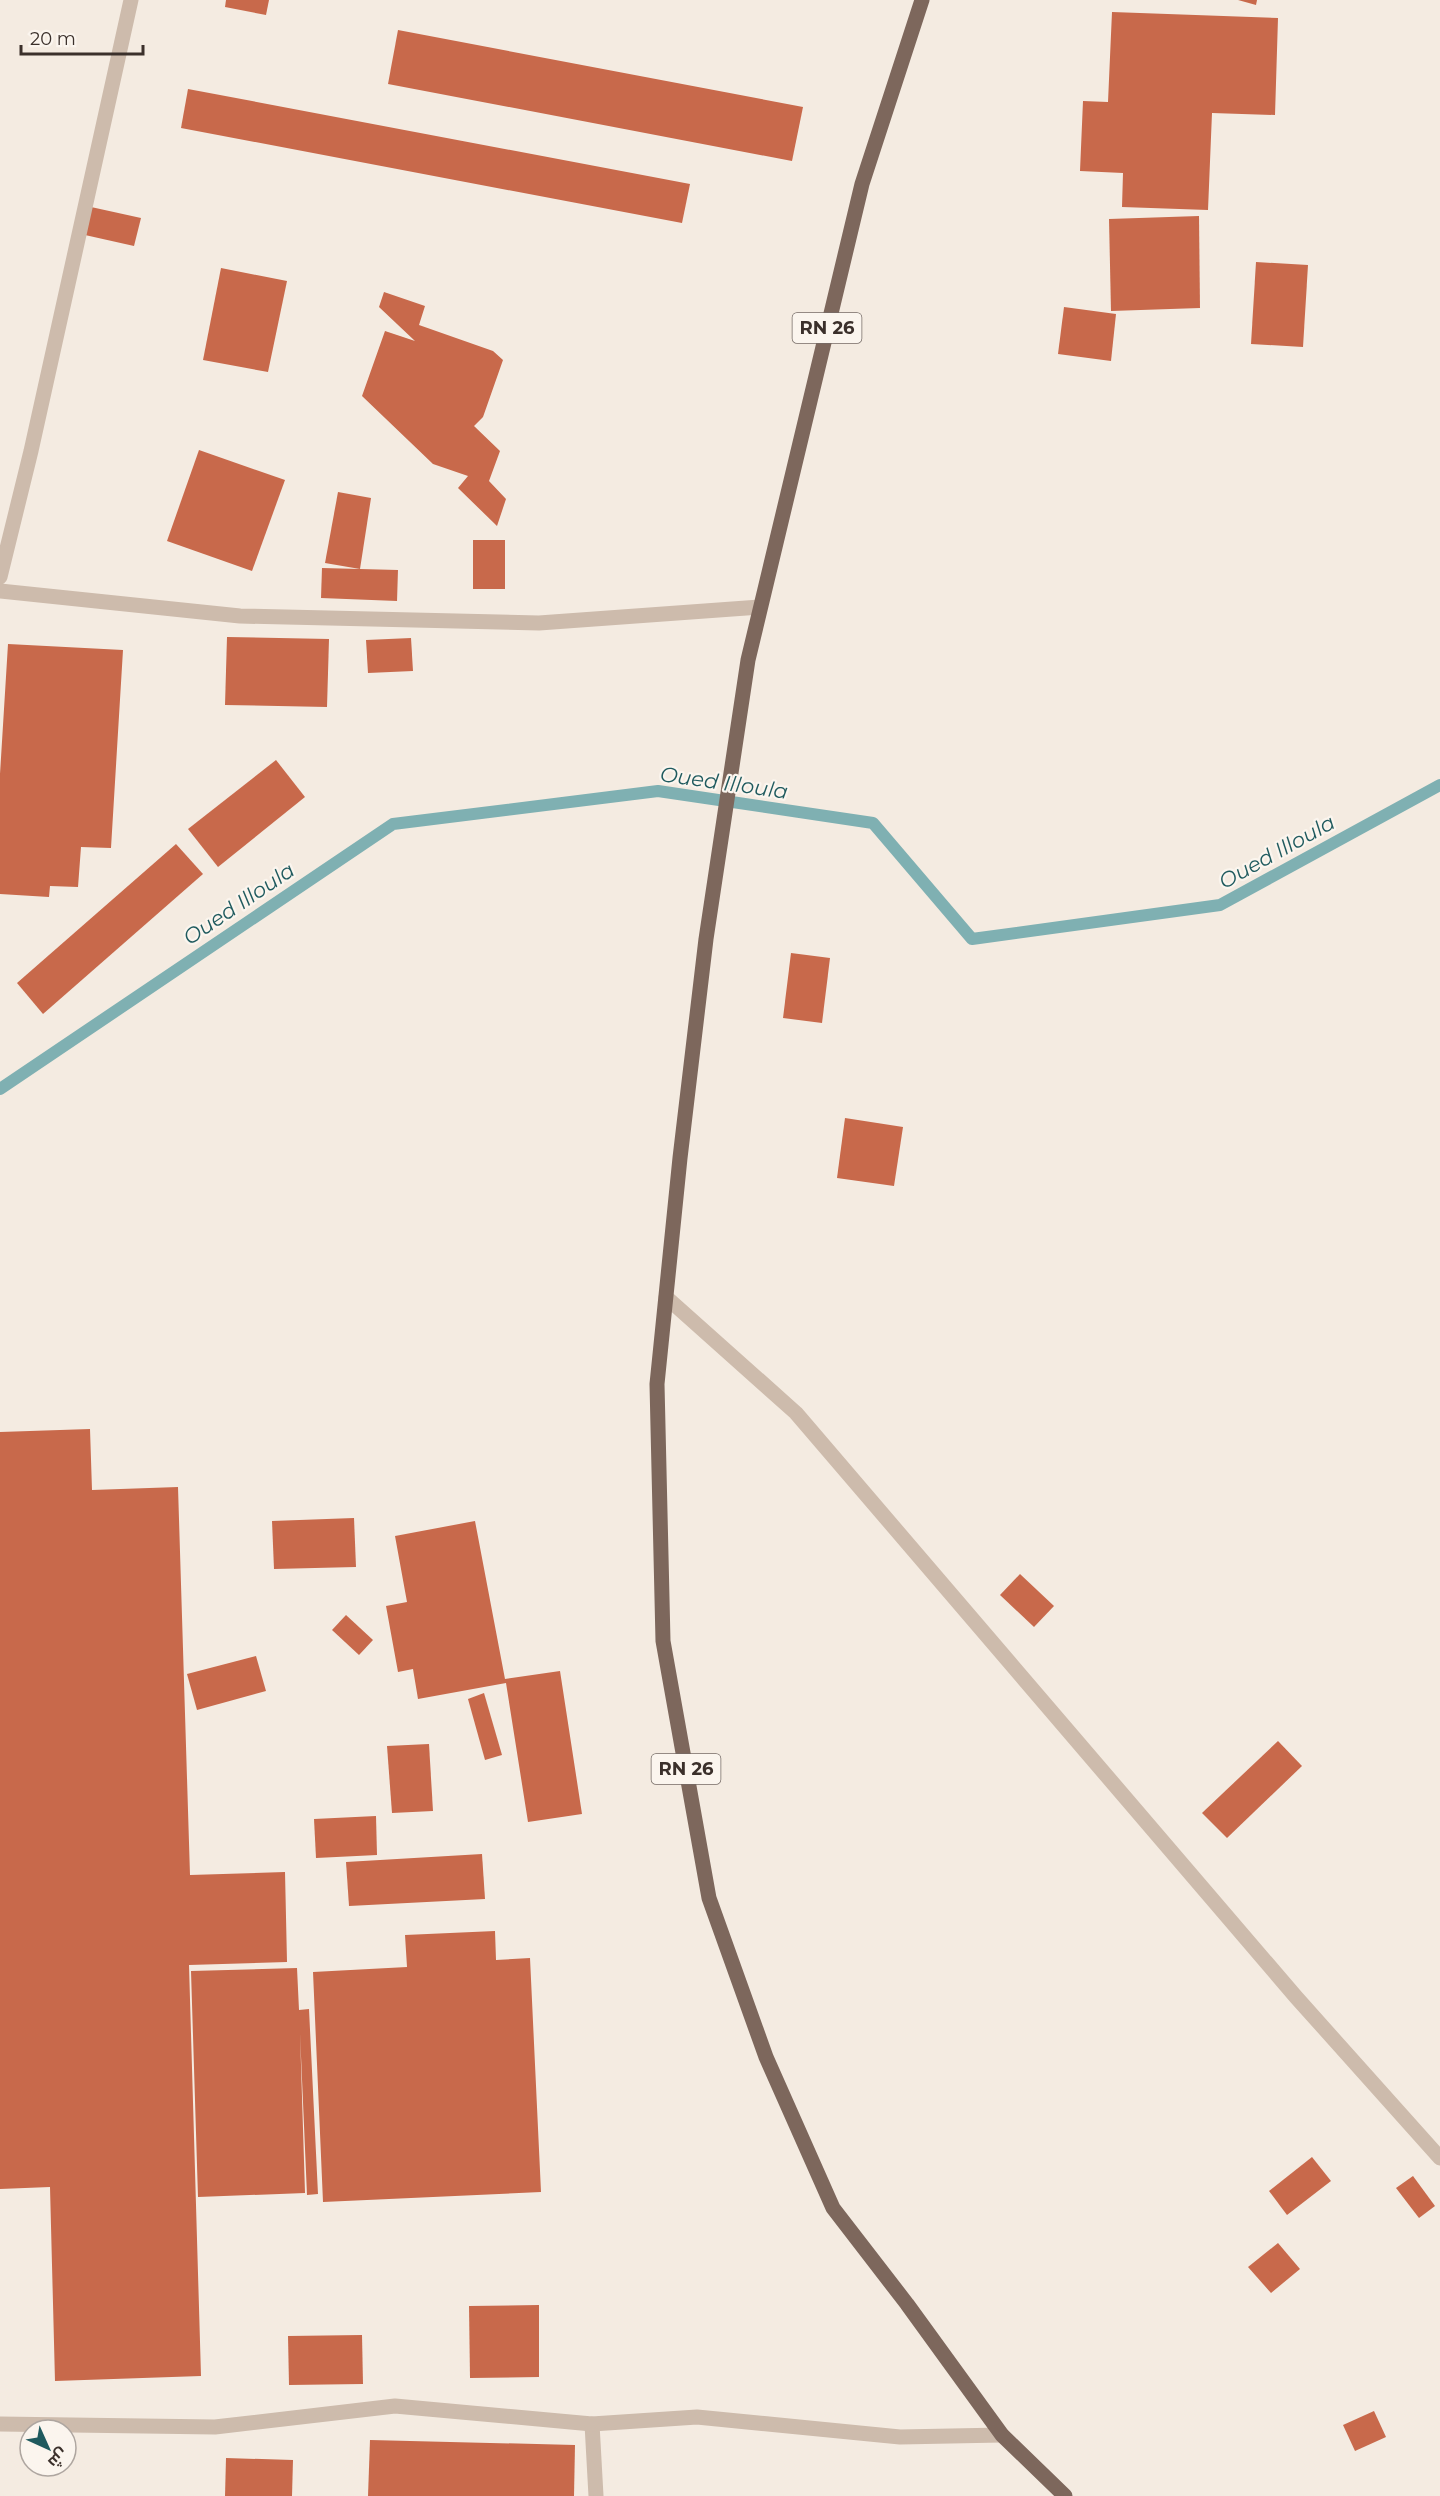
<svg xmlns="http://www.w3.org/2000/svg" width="1440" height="2496" viewBox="0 0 1440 2496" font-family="Montserrat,Cairo,sans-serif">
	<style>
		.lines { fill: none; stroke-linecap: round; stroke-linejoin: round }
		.stream { stroke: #7fb0b2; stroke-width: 12 }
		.building { fill: #c8694b }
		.minor { stroke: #cdbbac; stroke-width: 15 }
		.tertiary { stroke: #cdbbac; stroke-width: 15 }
		.primary { stroke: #7d675c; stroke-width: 15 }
		.labels { text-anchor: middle; stroke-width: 4.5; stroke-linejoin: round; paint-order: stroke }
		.shield { fill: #fbf5ee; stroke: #756b66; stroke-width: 1.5 }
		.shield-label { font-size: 18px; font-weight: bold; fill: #3b302b }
		.water-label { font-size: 21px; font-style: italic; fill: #1f5a5e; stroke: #fbf5ee }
	</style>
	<rect width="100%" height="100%" fill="#f4ebe1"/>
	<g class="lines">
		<path class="stream" d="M0,1089l393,-265 265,-33 215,32 99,116 248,-34 220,-120"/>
	</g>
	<g class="building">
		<path d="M226,0h43l-3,15 -41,-8z"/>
		<path d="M1238,0h19l-1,5z"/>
		<path d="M1112,12l166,6 -3,97 -63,-2 -4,97 -86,-3 1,-34 -43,-2 3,-70 25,1z"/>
		<path d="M398,30l405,77 -11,54 -404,-77z"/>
		<path d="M188,89l502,95 -8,39 -501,-95z"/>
		<path d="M91,207l50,11 -7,28 -49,-11z"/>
		<path d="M1199,216l1,92 -89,3 -2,-92z"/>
		<path d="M1256,262l52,3 -5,82 -52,-3z"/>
		<path d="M221,268l66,13 -19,91 -65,-12z"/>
		<path d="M384,292l41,14 -6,19 74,26 10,9 -20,57 -9,9 26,25 -11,30 17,18 -9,27 -39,-38 10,-12 -35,-12 -71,-68 23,-65 30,10 -36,-34z"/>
		<path d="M1064,307l52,7 -5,47 -53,-7z"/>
		<path d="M199,450l86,30 -33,91 -85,-30z"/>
		<path d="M338,492l33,6 -11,71 -35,-6z"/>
		<rect x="473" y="540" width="32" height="49"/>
		<path d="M322,568l76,2 -1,31 -76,-3z"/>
		<path d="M227,637l102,2 -2,68 -102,-2z"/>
		<path d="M411,638l2,33 -45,2 -2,-33z"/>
		<path d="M8,644l115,6 -12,198 -30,-1 -3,40 -28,-1 -1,11 -49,-3v-120z"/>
		<path d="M276,760l29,37 -87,70 -30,-38z"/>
		<path d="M176,844l27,30 -160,140 -26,-31z"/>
		<path d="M791,953l39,5 -8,65 -39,-5z"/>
		<path d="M845,1118l58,9 -9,59 -57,-8z"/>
		<path d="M90,1429l2,61 86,-3 12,388 95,-3 2,90 -98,3 12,411 -146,5 -5,-194 -50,2v-757z"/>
		<path d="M354,1518l2,49 -82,2 -2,-48z"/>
		<path d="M475,1521l30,158 55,-8 22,143 -54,8 -22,-139 -88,16 -5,-30 -15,3 -12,-66 21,-4 -12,-66z"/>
		<path d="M1020,1574l34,32 -20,21 -34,-32z"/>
		<path d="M346,1615l27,25 -14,15 -27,-25z"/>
		<path d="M256,1656l10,35 -69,19 -10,-36z"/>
		<path d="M484,1693l18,62 -17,5 -17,-61z"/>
		<path d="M1278,1741l24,25 -75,72 -25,-25z"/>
		<path d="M429,1744l4,67 -41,2 -5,-67z"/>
		<path d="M376,1816l1,39 -61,3 -2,-39z"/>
		<path d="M482,1854l3,45 -136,7 -3,-44z"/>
		<path d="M495,1931l1,29 34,-2 11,234 -218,10 -10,-230 94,-5 -2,-32z"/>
		<path d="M297,1968l2,42 10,-1 9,185 -11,1 -7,-162 5,160 -107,4 -7,-226z"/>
		<path d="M1312,2157l19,24 -44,34 -18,-24z"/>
		<path d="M1413,2176l22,30 -16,12 -23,-30z"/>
		<path d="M1278,2243l22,26 -29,24 -23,-26z"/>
		<path d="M539,2305v72l-69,1 -1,-72z"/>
		<path d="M362,2335l1,49 -74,1 -1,-49z"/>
		<path d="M1374,2411l12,26 -31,14 -12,-26z"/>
		<path d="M370,2440l205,5 -1,51h-206z"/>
		<path d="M226,2458l67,2 -1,36h-67z"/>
	</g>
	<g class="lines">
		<g class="minor">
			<path d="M0,577l31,-126 100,-451"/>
			<path d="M0,591l240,25 299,7 221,-16"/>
			<path d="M666,1297l130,116 500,584 144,161"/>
			<path d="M592,2424l4,72"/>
		</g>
		<path class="tertiary" d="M0,2424l215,3 180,-21 197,18 105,-7 203,20 102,-2"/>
		<path class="primary" d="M922,0l-60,184 -114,476 -42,279 -26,219 -23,226 6,257 46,257 57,159 67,151 74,96 95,131 63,61"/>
	</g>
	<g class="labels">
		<g class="shield">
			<rect x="792.5" y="313" width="69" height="30" rx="4.5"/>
			<rect x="651.5" y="1754" width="69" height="30" rx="4.5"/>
		</g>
		<g class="shield-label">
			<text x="827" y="334">RN 26</text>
			<text x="686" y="1775">RN 26</text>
		</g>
		<g class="water-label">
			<text transform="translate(724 783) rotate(8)" y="7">Oued Illoula</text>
			<text transform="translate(1277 852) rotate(-29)" y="7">Oued Illoula</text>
			<text transform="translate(239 904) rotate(-34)" y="7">Oued Illoula</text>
		</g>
	</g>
	<g transform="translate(48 2448) rotate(135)"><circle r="28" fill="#fbf5ee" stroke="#aea6a0" stroke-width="1.5"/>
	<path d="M0-4.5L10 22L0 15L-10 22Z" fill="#1f5a5e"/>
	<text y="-9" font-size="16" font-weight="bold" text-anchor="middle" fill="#3b302b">ش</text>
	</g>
	<path d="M21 45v9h122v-9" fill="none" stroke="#3b302b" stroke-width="3"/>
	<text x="30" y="45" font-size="18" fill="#3b302b" stroke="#fbf5ee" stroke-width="4.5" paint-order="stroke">20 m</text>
</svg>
